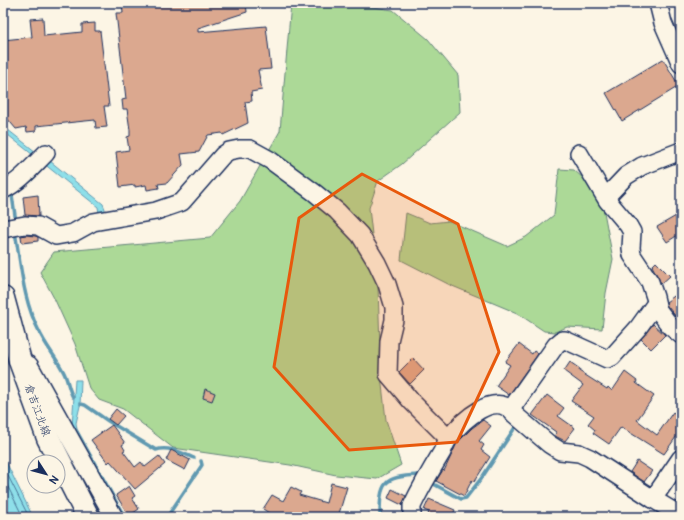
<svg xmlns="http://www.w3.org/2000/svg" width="684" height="520" viewBox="0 0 684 520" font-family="Pangolin,'Klee One',sans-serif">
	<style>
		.green { fill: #acd997; stroke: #64847a }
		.water { fill: #8edfe9; stroke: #6099b1 }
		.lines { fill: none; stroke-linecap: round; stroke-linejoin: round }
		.shore { stroke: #497596; stroke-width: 1 }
		.stream { stroke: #6099b1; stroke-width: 3.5 }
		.building { fill: #dba88f; stroke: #1b2f5e }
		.minor-casing { stroke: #1b2f5e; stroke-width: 20 }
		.major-casing { stroke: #1b2f5e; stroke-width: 25 }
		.minor { stroke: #fcf5e5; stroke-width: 17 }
		.major { stroke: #fcf5e5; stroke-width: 22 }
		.marked { fill: #e8590c; fill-opacity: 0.2; stroke: #e8590c; stroke-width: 3; stroke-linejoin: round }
		.labels { text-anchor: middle; stroke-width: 3; stroke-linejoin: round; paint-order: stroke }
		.street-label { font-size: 11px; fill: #1b2f5e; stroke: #fcf5e5 }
	</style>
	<rect width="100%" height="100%" fill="#fcf5e5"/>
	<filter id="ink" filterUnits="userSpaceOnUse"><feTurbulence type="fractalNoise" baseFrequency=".025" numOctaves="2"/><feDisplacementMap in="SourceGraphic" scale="8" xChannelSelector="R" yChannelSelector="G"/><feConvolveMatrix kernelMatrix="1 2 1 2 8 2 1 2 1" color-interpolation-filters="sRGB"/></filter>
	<g filter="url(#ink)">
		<g class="green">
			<path d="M291,3h55l47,7 35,29 30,36 2,37 -58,52 -24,17 -9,27 9,79 3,89 5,44 15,45 -24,14 -41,-4 -46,-10 -117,-17 -50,-39 -24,-9 -10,-12 -14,-44 -20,-44 -15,-28 14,-20 156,-14 30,-37 40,-70z"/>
			<path d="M559,169l15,1 19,17 11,25 9,47 -7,34 -4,36 -35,-2 -12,5 -11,-1 -27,-18 -67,-28 -49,-25 5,-47 24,10 19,-2 58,25 19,-9 28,-22z"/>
		</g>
		<g class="water">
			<path d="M3,126l33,26 14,9 53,43 2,5 -1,4h-5l-1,-6 -95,-76z"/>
			<path d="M75,380h6l-1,26 -4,17 1,6 49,88h-5l-49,-90z"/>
			<path d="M3,456l4,8 26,53h-30z"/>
		</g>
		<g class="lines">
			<g class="shore">
				<path d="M3,466l26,51"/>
				<path d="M3,477l20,40"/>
			</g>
			<g class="stream">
				<path d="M3,156l3,13"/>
				<path d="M12,195l4,27"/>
				<path d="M15,232c6,33 8,69 24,99 6,14 17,26 24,40 5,8 5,18 10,26"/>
				<path d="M81,404l4,1 23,16 48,29c13,-4 26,3 38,8"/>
				<path d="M430,482l31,17 5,-1 17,-22 35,-53"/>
				<path d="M167,517l35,-52 -1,-4"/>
				<path d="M380,517c0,-35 3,-40 38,-42"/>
			</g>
		</g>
		<g class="building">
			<path d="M122,3h124l1,9 -49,16v4l68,-6 5,43 -13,1 4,20 -11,2 1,9 -7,1 3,21 -25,12 -1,-2 -14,2 -9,17 -18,2 2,11 -16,18 -9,1 1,4 -12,2 -1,-5 -11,2v-2l-15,2 -4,-35 13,-2 -2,-13 3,-1v-6l-3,-21h-4l-1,-9 4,-1 -10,-86h7z"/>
			<path d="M43,18l1,18 38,-4v-8l13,-1v8h5l9,75h-5l3,21 -11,1 -1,-8 -59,6v5l-9,1 -1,-5 -10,2 -10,-12 -3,-23v-54l29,-3 -2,-18z"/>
			<path d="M663,59l16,27 -57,35 -16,-28z"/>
			<path d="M38,195l1,21 -14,-1 -2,-18z"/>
			<path d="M676,216l5,8v9l-14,9 -10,-15z"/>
			<path d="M26,235l9,1 3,1v4l-16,2 -1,-7z"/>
			<path d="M656,262l14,14 -9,8 -3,-7 -6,-11z"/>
			<path d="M677,294l4,5v17l-3,3 -11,-13 -1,-4z"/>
			<path d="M653,324l12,11 -14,14 -10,-10z"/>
			<path d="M519,344l13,10 2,-3 4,3 -29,41 -13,-9 14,-21 -5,-3z"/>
			<path d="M413,358l11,12 -14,14 -11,-12z"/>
			<path d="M570,362l10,7 -1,2 28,18 1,-2 4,4 13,-19 12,9 -1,2 18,13 -17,24 20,15 16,-23 8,6v12l-17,24 -43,-27 -12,17 -16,-11 2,-3 -7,-6 6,-8 -23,-15 12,-16 -19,-14z"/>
			<path d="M205,389l10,4 -3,8 -9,-3z"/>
			<path d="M547,395l17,13 -6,8 17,12 -10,13 -10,-5 1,-4 -24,-17z"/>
			<path d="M116,409l8,7 -8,9 -8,-6z"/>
			<path d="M483,420l8,6 -12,15 5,4 -3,5 9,7 -16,25 -2,-2 -8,16 -28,-15 7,-11 1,1 13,-28 15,-15z"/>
			<path d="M112,425l13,18 -3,2 3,5 -2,1 12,16 6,-5 4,5 14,-11 6,8 -30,25 -25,-28 -2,2 -17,-23z"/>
			<path d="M171,450l19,10 -5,10 -19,-10z"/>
			<path d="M637,461l15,10 -8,11 -14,-10z"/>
			<path d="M331,483l16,4 -9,30h-63l-12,-8 9,-14 11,6 8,-14 10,5 -2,3 27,8z"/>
			<path d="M129,486l6,10 -3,2 7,11 -10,7 -13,-21z"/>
			<path d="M392,489l14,7 -4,9 -14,-7z"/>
			<path d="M429,499l26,11 -3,7h-25l2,-5 -5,-2z"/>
		</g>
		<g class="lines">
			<defs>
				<g id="minor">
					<path d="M658,3l5,20 18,41"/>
					<path d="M579,153l28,47 21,25 4,7 -1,16 1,7 18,27 5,15 3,13 13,17 10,8"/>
					<path d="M3,190c17,-8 30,-24 43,-37"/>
					<path d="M606,197l20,-21 16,-10 39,-15"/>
					<path d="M3,229l22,-4 13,1 18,10 17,-3 20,-11 63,-11 26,-9 41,-47 6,-4 10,-2h11l20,11 45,33 22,18 23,24 17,28 10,21 7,23v13l-5,21 -1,33 23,27 37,37"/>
					<path d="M29,365l85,152"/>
					<path d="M511,409l45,-64 6,-5h3l42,19 5,-2 26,-29 18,-25"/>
					<path d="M653,499l28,-41"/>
					<path d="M412,517v-11c9,-19 19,-36 30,-54 2,-5 4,-10 7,-14 12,-16 47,-50 65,-24l35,30 11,7 19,2 11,5 63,41 28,17"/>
				</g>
				<path id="major" d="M3,298l17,63 28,77 40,79"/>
			</defs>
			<use href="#minor" class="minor-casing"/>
			<use href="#major" class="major-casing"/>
			<use href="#minor" class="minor"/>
			<use href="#major" class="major"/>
		</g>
	</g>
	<path class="marked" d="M362,174l96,50 41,128 -42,90 -108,8 -75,-83 25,-149z"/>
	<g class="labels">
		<g class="street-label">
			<text transform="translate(38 410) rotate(70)" y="4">倉吉江北線</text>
		</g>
	</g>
	<rect width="684" height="520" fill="none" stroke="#fcf5e5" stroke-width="16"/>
	<rect x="8" y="8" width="668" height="504" fill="none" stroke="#1b2f5e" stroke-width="1.5" filter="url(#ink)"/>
	<g transform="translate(46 474) rotate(126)"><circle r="19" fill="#fcf5e5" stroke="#a2a6af"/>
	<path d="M0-3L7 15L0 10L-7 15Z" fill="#1b2f5e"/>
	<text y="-6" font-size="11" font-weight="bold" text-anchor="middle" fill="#1b2f5e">N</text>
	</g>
</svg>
